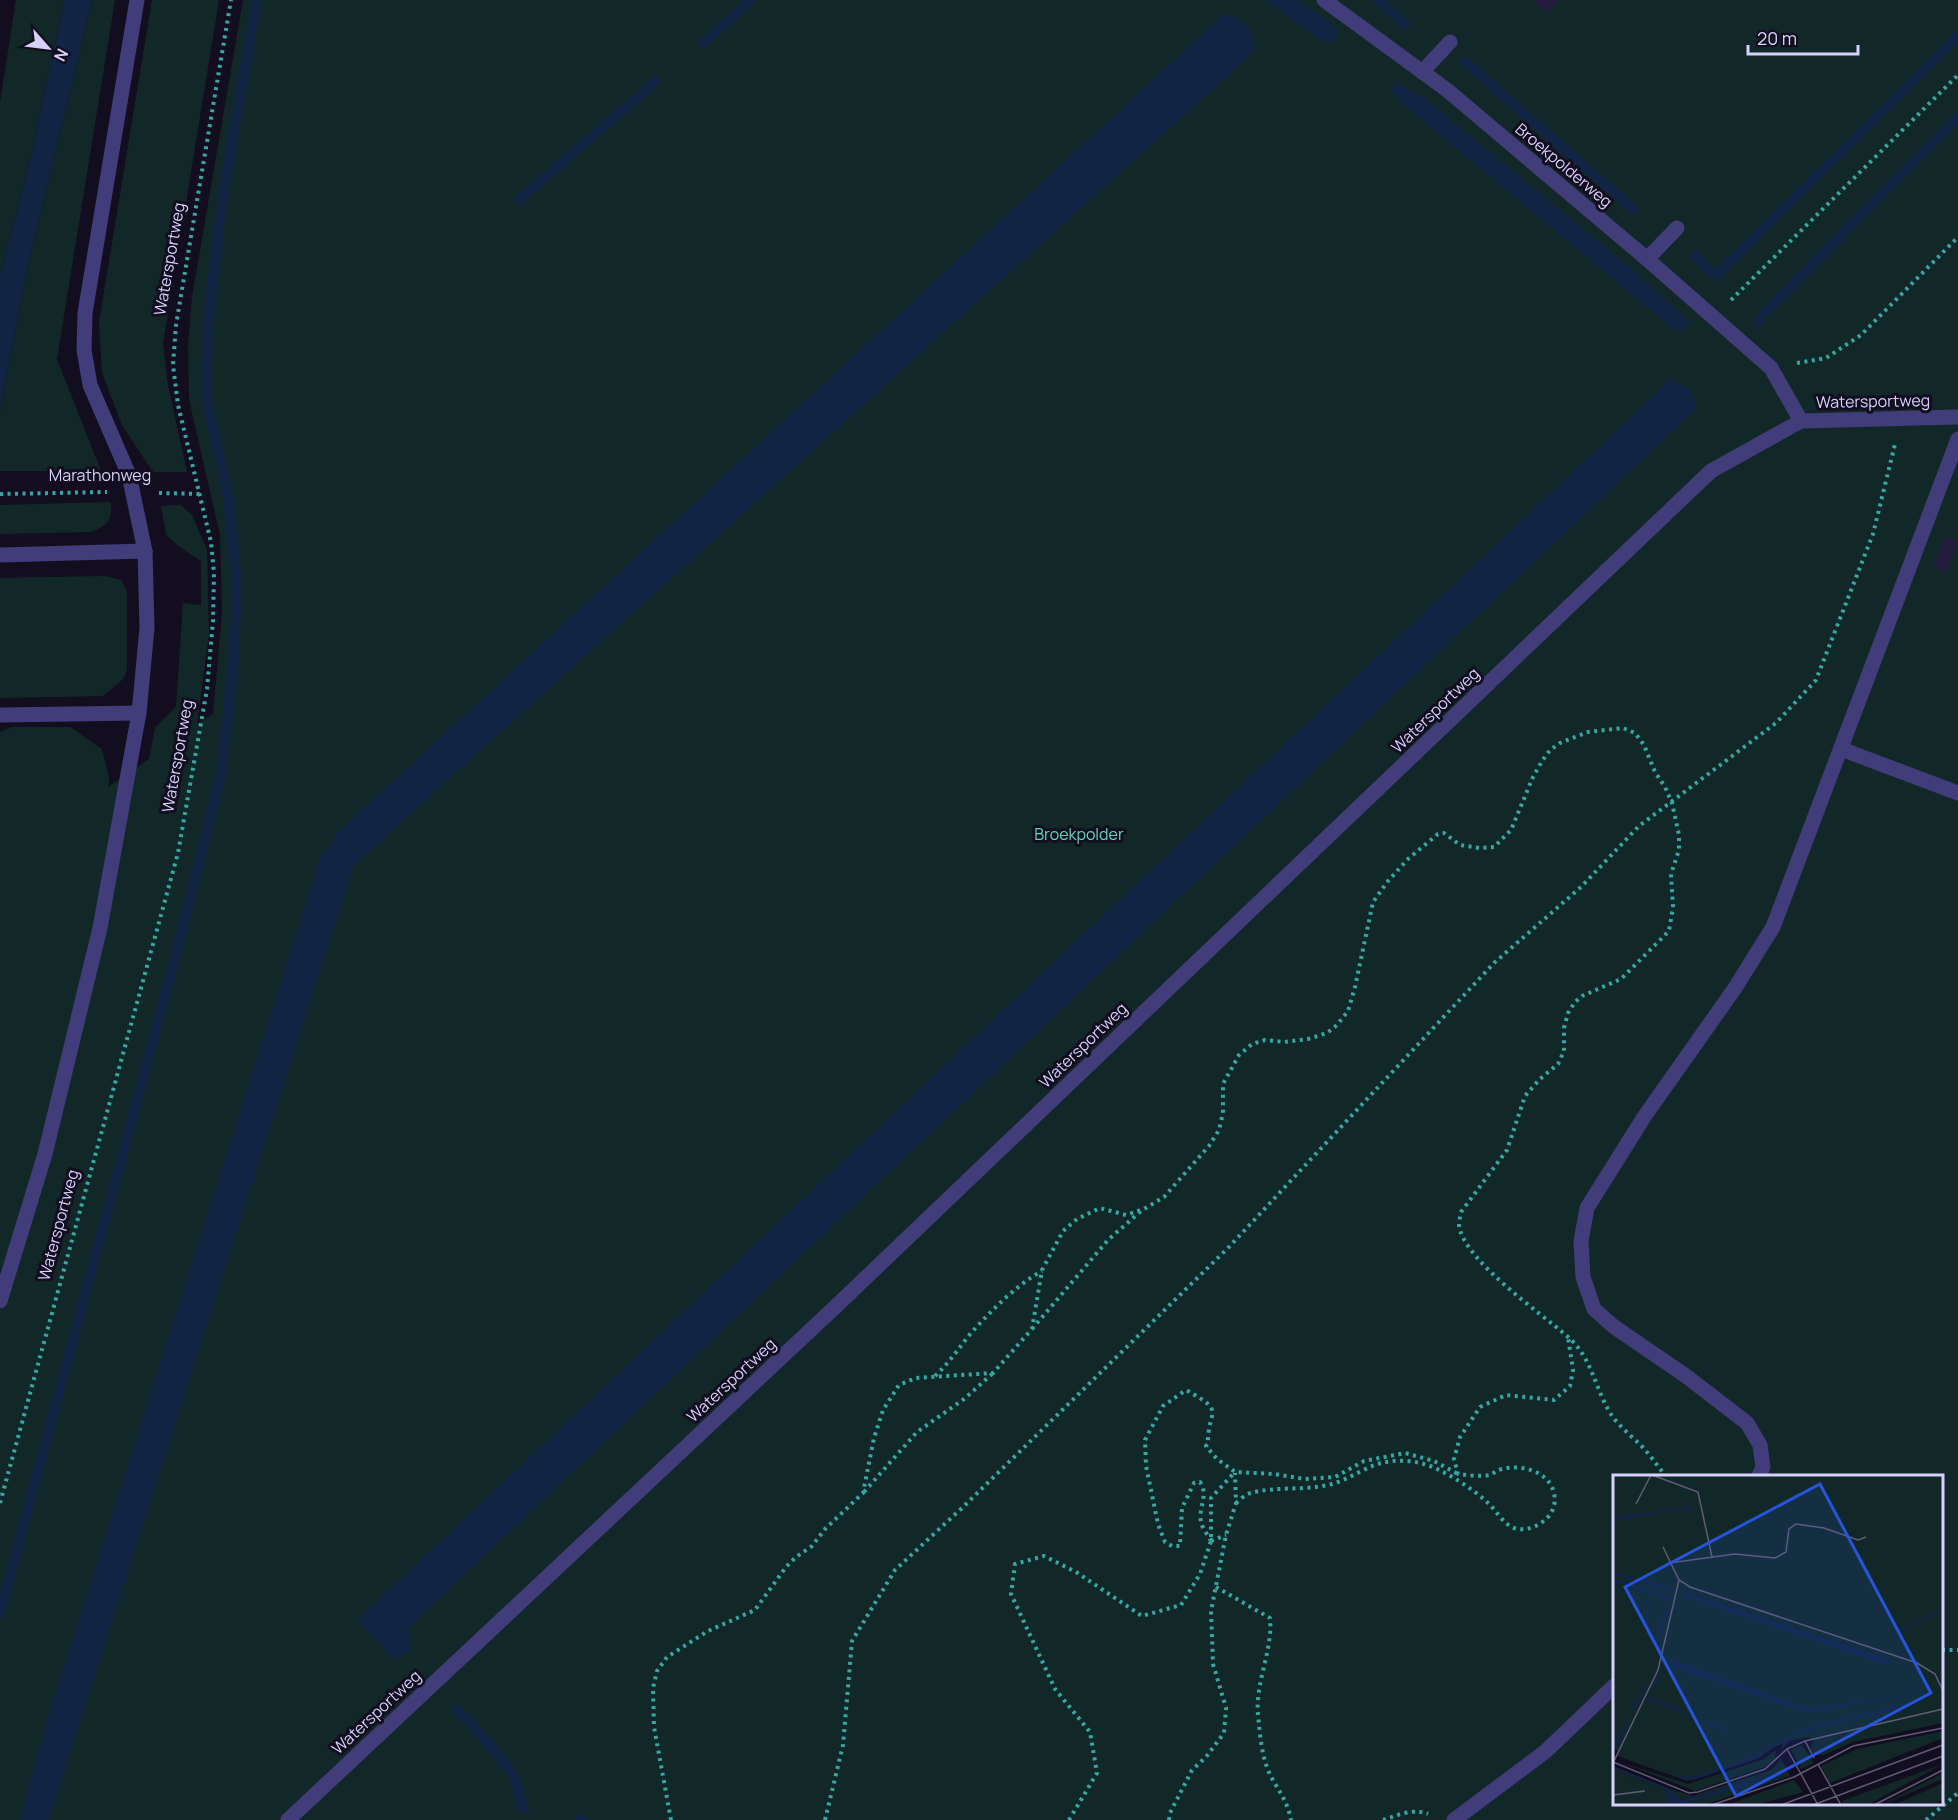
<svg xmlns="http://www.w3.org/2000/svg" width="1958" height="1820" viewBox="0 0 1958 1820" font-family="Manrope,sans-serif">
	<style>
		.green { fill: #122828; fill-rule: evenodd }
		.water { fill: #122444 }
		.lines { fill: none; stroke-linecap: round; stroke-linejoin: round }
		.stream { stroke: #122444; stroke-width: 10 }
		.building { fill: #241c3e }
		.path { stroke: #38a7a4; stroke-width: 4; stroke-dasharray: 3 4.5; stroke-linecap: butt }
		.service { stroke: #413d7a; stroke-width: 15 }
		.minor { stroke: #413d7a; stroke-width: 15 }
		.labels { text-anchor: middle; stroke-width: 6; stroke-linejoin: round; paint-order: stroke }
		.street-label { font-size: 16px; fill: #d6d0fb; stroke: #120e1f }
		.park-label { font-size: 16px; fill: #62d4bc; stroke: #120e1f }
		.inset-river { fill: none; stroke: #122444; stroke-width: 3 }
		.inset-road { fill: none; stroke: #605c77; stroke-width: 1.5 }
		.view { fill: #2654da; fill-opacity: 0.15; stroke: #2654da; stroke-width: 3 }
		.inset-edge { fill: none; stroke: #d6d0fb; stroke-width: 3 }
	</style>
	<rect width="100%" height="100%" fill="#120e1f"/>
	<g class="green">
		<path d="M16,0h49l-37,169 -28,108v-175z"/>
		<path d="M92,0h23l-58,359 44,112h-101v-61l27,-141z"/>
		<path d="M152,0h67l-56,344 5,41 19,87h-34l-31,-47 -20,-52 -3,-51z"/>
		<path d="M243,0h1715v1820h-1958v-1088l12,-5h58l32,22 7,28 -1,10 41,-28 6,-31 21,-22 7,-103 18,2v-44l-23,-15 -12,-12 -5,-28 20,-1 11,10 15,35 2,84 -12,90 16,-10 9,-102 -2,-77 -31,-135 -1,-56 4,-47zM1614,1476h328v328h-328z"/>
		<path d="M111,502c1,19 -3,23 -20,30l-91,2v-29z"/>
		<path d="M105,576l16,4 6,12v78l-4,9 -20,17 -103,2v-120z"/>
	</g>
	<g class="water">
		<path d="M65,0h27l-65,269 -27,141v-133l28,-108z"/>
		<path d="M1265,0h32l34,23 7,9 -2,7 -6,5 -9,-4z"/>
		<path d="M1224,14c22,6 31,15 30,38l-900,813 -305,955h-29l25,-93 275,-868 18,-27z"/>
		<path d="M1397,83l27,15 200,165 65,58 -7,10 -10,-3 -268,-223 -13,-16z"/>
		<path d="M1671,379l20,12 6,17 -1289,1220 3,20 -16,12 -38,-40z"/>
	</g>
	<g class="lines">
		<g class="stream">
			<path d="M1378,0l27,24"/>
			<path d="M703,43l48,-43"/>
			<path d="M1465,62l169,148"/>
			<path d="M519,200l137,-119"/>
			<path d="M1694,255l22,21 242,-240"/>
			<path d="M1758,323l5,-9 195,-197"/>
			<path d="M0,1613l175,-655 46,-184 13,-115 3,-78 -10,-90 -21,-94 2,-76 15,-126 34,-195"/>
			<path d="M456,1709l23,23 34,42 11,35"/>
			<path d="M580,1819v1"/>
		</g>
	</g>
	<g class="building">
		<path d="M1534,0h25l-13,13z"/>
		<path d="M1946,536l12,5 -12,31 -13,-5z"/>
	</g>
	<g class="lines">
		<g class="path">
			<path d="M1731,300l227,-225"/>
			<path d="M1797,363l29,-5 35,-23 97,-98"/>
			<path d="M159,493l42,1"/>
			<path d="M0,494l107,-2"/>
			<path d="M1032,1329l76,-89 33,-29"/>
			<path d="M935,1376c14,-13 24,-28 36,-43 21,-23 44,-47 71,-62"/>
			<path d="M864,1492l53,-60 47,-33 28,-25"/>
			<path d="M0,1503l178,-650 29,-164 6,-68 1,-48 -3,-31 -33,-137 -5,-40 3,-40 55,-325"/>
			<path d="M1236,1503c4,-3 9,-9 15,-10 24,-7 55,-2 81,-9 18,-5 38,-20 54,-22 17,-3 33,-1 49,6 19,9 38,21 53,35 8,7 15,21 26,25 11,4 25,-2 33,-10 7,-7 9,-16 7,-25 -5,-22 -33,-29 -52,-24 -5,1 -8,4 -12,6 -11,2 -22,0 -32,-1l-4,-15 6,-22 20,-30 26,-12 48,5 16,-14 3,-16 -5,-33"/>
			<path d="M1211,1541c-3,-6 -9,-13 -10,-19 -3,-14 8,-27 -1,-40l-6,1 -12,25 -2,38h-8l-7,-4 -7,-18 -12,-58 -1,-26 18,-34 23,-16c42,23 21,19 22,54l-2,2 11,13 18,13 39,2 31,5 30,-2 29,-16 41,-8 29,8 24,13"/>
			<path d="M1211,1541l15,-6"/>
			<path d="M1216,1587l54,31c3,33 -15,64 -12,97 2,18 3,37 10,55 8,19 19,28 23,50"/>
			<path d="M1942,1650h16"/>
			<path d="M671,1820l-17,-93 -1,-39 4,-17 10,-14 41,-26 47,-21 31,-43 10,-10 16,-11 13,-17 38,-36 11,-55 9,-28 16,-25 17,-7 77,-5 39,-44 10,-59 21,-39 14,-12 23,-11 26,7 18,-6 20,-12 45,-51 10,-16 4,-17v-29l16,-29 13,-11 13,-4 19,2 24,-3 19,-6 10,-8 11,-14 7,-24 18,-85 15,-21 20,-22 30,-25 6,-1 16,12 19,3 15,-1 17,-17 22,-53 9,-16 8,-11 10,-7 28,-11 35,-4 12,5 9,12 11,27 10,15 7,16 7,32v15l-8,24 2,33 -4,24 -48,48 -39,17 -7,6 -7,11 -4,15v23l-6,13 -18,15 -15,17 -18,54 -46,62c-1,6 -3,12 -1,18 10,34 79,82 107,106 24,20 27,49 42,75 9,16 25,26 37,40 7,8 13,17 20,25"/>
			<path d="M825,1820l18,-75 9,-104 43,-71 67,-62 266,-260 266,-285 87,-76 58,-61 137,-103 40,-43 57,-146 22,-90"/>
			<path d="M1069,1820l28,-47 -7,-41 -35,-43 -44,-95 4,-30 29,-8 32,16 66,44 39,-11 19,-31 11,-33v-43l24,-26"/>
			<path d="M1169,1820l1,-7 22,-43 14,-13 18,-24 2,-25 -13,-44 -2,-53 15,-76 10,-32 -1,-30"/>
			<path d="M1383,1820c15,-5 30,-12 45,-6"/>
			<path d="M1926,1820l32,-27"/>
		</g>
		<g class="service">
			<path d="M1422,72l28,-30"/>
			<path d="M1647,259l30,-31"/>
			<path d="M1801,421l157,-4"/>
			<path d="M1841,749l117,44"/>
			<path d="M1759,1476l4,-9 -3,-22 -13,-22 -61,-47 -73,-50 -19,-17 -11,-32 -2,-36 6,-33 57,-91 91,-129 38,-61 185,-488"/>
			<path d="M1454,1820l92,-69 68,-65"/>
		</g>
		<g class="minor">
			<path d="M0,555l145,-4"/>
			<path d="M0,715l139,-2"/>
			<path d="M0,1301l45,-147 55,-226 39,-215 8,-85 -2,-77 -16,-76 -39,-90 -6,-35 1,-37 52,-313"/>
			<path d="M288,1820l545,-511 878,-838 90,-50 -30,-53 -124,-109 -200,-169 -123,-90"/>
		</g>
	</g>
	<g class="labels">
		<g class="street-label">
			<text transform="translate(1564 165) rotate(40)" y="6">Broekpolderweg</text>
			<text transform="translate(169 259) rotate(-80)" y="6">Watersportweg</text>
			<text transform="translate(1873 401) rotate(-1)" y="6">Watersportweg</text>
			<text x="100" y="481">Marathonweg</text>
			<text transform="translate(1435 710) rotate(-44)" y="6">Watersportweg</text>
			<text transform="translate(177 756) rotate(-80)" y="6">Watersportweg</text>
			<text transform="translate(1083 1045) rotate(-44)" y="6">Watersportweg</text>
			<text transform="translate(58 1225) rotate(-75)" y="6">Watersportweg</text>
			<text transform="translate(731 1380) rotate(-43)" y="6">Watersportweg</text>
			<text transform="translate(376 1712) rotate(-43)" y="6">Watersportweg</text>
		</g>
		<g class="park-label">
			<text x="1079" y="840">Broekpolder</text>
		</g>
	</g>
	<g transform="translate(1613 1475)">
		<rect width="330" height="330" fill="#120e1f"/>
		<path d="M0,0h330v248l-90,19 -29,13h-9l-5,-7 4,-8 -5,-3 -20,4 -8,9 2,-7 17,-10 -19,9 -24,17 -70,22 -70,-25 1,-5 -5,-3zM330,256v7l-113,45 -9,-17 36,-17zM189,270l12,18 -13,6 -10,-19zM163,275l-1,9 -10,8 -70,24 -78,-30 71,23 76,-25zM168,284l9,17 -86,29h-23l101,-30 -101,25 -13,-12 24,8 79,-26zM330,289l-76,41h-23l-2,-4zM0,294l51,20 4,10 -3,6h-52zM330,298v6l-62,26zM181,305l9,12 -47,13h-29zM330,308v17l-11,5h-38z" fill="#122828"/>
		<path d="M71,117l205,67v7l-207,-70zM58,184l138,50 124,-19 -127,23 -138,-48zM0,291l55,22 13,12 100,-27 1,3 -101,29h-16l2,-6 -3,-10 -51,-20z" fill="#122444"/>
		<path class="inset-river" d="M0,54l1,-9 5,-2 73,-11M0,98l58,17M0,105l55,17 -1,4M285,156l45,-21M47,161l6,-26M39,213l10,-17M35,223l35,14M19,235l16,-25M95,247l20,8M0,275l15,-29M67,302l15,1 50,-17 61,-32 110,-26"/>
		<path class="inset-road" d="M39,0l46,17 14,65M23,29l15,-29M50,72l16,33 11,7 227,76 18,11 8,17M56,88l66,-9 40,4 11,-6 3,-23 7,-5 28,4 34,12 8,-3M192,266l9,17M174,274l14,25M0,287l76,31 9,-1 67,-23 22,-20 18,-8 138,-32M0,288l45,-93 21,-90M205,289l23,41M188,299l17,31M0,320l32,-4M99,330l82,-28 59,-31 90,-18M168,330l162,-60M200,330l130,-49M261,330l69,-35"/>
		<path class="view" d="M207,9l111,209 -195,103 -111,-209z"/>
		<rect width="330" height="330" class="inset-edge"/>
	</g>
	<g transform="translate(48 48) rotate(118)" stroke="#120e1f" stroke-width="4.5" paint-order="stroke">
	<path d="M0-4.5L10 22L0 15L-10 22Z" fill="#d6d0fb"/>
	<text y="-9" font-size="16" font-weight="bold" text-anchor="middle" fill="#d6d0fb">N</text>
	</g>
	<path d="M1748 45v9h110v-9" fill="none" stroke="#d6d0fb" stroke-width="3"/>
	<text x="1757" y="45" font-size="18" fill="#d6d0fb" stroke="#120e1f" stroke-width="4.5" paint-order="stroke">20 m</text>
</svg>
